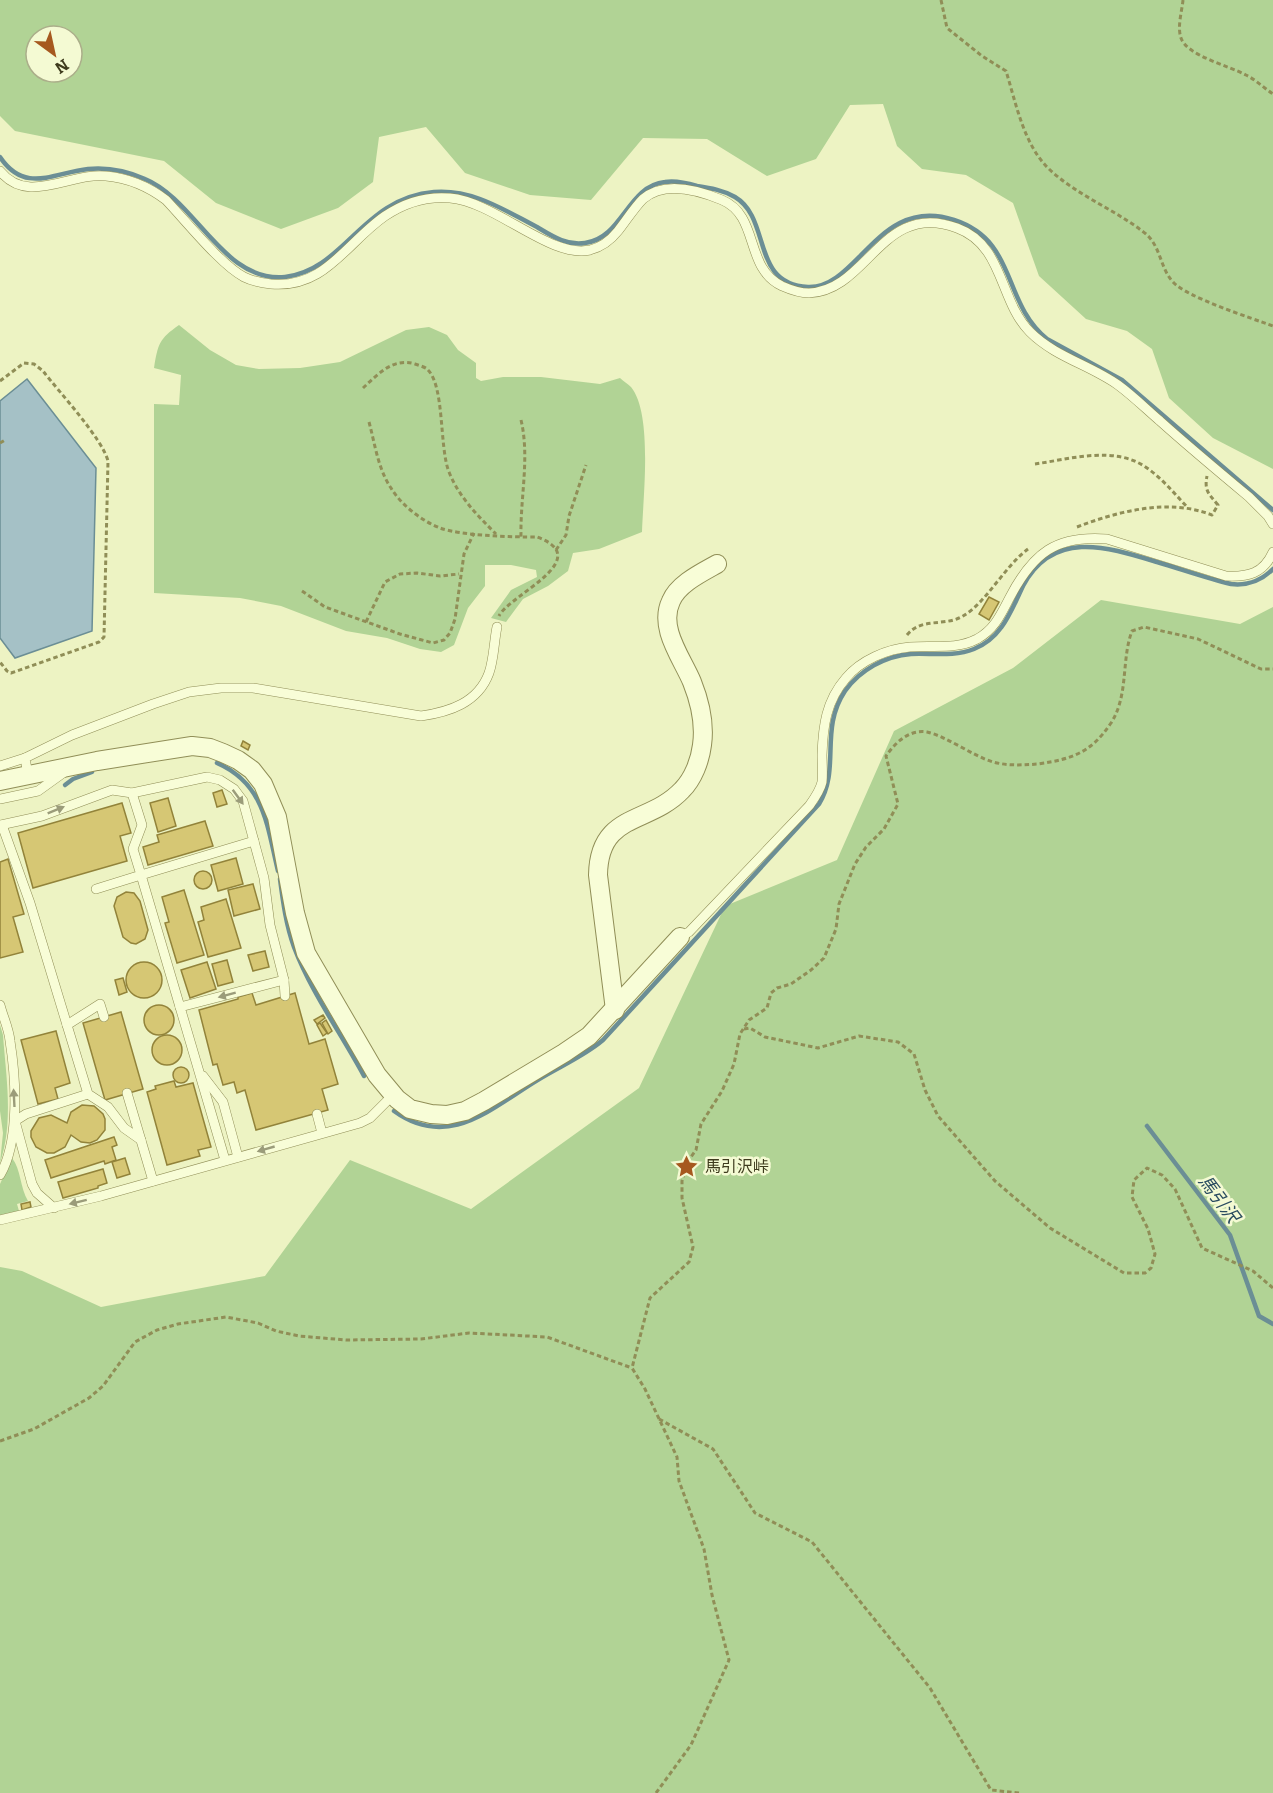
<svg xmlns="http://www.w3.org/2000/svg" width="1273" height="1793" viewBox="0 0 1273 1793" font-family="Bitter,'Noto Sans JP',serif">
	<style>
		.green { fill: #b1d395; fill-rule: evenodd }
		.water { fill: #a5c1c6; stroke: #6b8e95; stroke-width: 1.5 }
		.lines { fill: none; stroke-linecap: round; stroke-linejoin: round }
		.stream { stroke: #6b8e95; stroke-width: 4.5 }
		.building { fill: #d6c774; stroke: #92833a; stroke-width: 1.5 }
		.lane-casing { stroke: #908e57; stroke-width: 10 }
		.street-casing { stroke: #908e57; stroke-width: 20 }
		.path { stroke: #908e57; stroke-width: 3; stroke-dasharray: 4.5 3; stroke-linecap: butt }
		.lane { stroke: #f8fdd7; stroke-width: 9 }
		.street { stroke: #f8fdd7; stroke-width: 18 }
		.oneway { fill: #9b9c7a }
		.labels { text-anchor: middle; stroke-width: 5; stroke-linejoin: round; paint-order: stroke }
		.poi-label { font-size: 16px; fill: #3e3b1d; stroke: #f4fad3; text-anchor: start }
		.water-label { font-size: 18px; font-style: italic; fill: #2a4c60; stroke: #f4fad3 }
	</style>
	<rect width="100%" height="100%" fill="#edf3c3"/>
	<g class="green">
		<path d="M0,0h1273v469l-60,-31 -44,-40 -17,-49 -25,-18 -41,-12 -47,-43 -26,-73 -47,-28 -44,-6 -25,-23 -14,-42 -33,1 -34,54 -49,17 -60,-37 -64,-1 -52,62 -61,-5 -65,-22 -39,-46 -47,10 -6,45 -35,26 -57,21 -65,-26 -52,-42 -149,-30 -15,-15zM36,36h36v36h-36z"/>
		<path d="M179,325l31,25 26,15 23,4 41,-1 40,-6 66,-32 23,-3 18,8 11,15 18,13v15l5,3 22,-4h38l59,7 20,-6c3,3 8,6 11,9 22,27 12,110 11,145l-43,17 -26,4 -5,18 -20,15 -25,13 -17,23 -15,-4 20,-28 26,-13 -1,-7 -25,-5h-26v21l-17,22 -14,37 -13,7 -21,-3 -33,-11 -41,-7 -65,-25 -41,-8 -86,-5v-189l25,1 2,-30 -27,-7c4,-24 5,-29 25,-43z"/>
		<path d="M1101,600l139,24 33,-17v1186h-1273v-526l22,4 79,36 164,-31 85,-116 121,49 168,-121 86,-182 112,-46 57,-129 119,-63z"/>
		<path d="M0,1025l3,10c3,42 11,87 -3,128l3,-30 -3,-22z"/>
		<path d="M12,1158c9,11 8,30 16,43l-11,3 2,7 -19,4v-31z"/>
	</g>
	<path class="water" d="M27,379l69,89 -4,163 -77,27 -15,-20v-237z"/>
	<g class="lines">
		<g class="stream">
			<path d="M0,157c25,37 53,16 88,12 20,-2 39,2 57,10 51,21 78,104 140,98 60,-7 77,-79 149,-85 39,-3 70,18 103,35 15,9 30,19 48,16 38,-5 42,-57 80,-61 11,-2 22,1 32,4 13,2 26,4 38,11 37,22 15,87 73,90 50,2 70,-92 146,-67 64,21 47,81 93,119l75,41 151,130"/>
			<path d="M217,763c48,21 50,63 61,108"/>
			<path d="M65,785l8,-6 19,-7"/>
			<path d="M280,879c3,23 6,46 14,68 17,45 47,86 70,129"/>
			<path d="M394,1111c54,39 96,-2 142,-30 22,-14 47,-24 67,-41l216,-236c22,-36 0,-74 26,-113 15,-21 40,-35 66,-37 21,-1 43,3 63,-5 28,-11 37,-38 49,-63 30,-57 85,-39 134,-24 24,7 49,16 74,22 17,2 30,-3 42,-15"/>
			<path d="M1147,1126l83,109 29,81 14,8"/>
		</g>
	</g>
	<g class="building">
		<path d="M989,597l10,5 -10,18 -10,-6z"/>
		<path d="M243,741l7,4 -2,5 -7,-4z"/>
		<path d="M222,790l5,14 -10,3 -4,-14z"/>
		<path d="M168,798l8,28 -18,6 -8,-29z"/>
		<path d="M122,803l9,30 -11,3 7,25 -94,27 -15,-55z"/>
		<path d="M205,821l8,25 -65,19 -5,-18 16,-5 -2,-7z"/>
		<path d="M236,858l7,26 -25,7 -7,-26z"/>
		<path d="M8,859l16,55 -11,3 10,35 -23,6v-96z"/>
		<circle cx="203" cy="880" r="9"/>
		<path d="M253,884l7,25 -26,7 -6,-26z"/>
		<path d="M184,890l20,65 -27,8 -12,-40 4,-1 -7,-25z"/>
		<path d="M126,892l8,1 6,8 8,29 -3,9 -9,5 -5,-1 -8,-6 -9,-31 3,-9z"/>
		<path d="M226,899l15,49 -33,9 -10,-35 6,-2 -3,-13z"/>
		<path d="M265,951l4,16 -16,4 -5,-16z"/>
		<path d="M227,960l6,22 -15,4 -6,-22z"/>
		<circle cx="144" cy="980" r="18"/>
		<path d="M207,962l9,27 -26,9 -9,-28z"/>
		<path d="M123,978l4,14 -8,3 -4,-15z"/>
		<path d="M252,993l4,12 39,-12 14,51 16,-5 13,45 -16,5 6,21 -72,20 -11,-40 -8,3 -3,-11 -11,3 -6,-21 -4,1 -14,-55 39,-11v-2z"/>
		<circle cx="159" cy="1020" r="15"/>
		<path d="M121,1012l22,77 -38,11 -22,-77z"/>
		<path d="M323,1015l2,3 -8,6 -3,-4z"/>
		<path d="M326,1020l6,11 -4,3 -6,-11z"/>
		<path d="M320,1023l7,10 -4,3 -6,-11z"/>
		<path d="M56,1031l14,52 -15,5 3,11 -20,5 -17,-64z"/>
		<circle cx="167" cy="1050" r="15"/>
		<circle cx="181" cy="1075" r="8"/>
		<path d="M174,1081l2,6 17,-4 18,64 -13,3 2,6 -33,9 -20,-73 9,-3 -1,-3z"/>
		<path d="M82,1105l12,1 9,8 2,5v11l-8,10 -7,3 -9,-1 -10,-7 -6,12 -11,6h-7l-11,-6 -5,-10v-6l8,-13 12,-3 16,8 4,-11z"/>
		<path d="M114,1137l3,8 -5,2 4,13 -11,4 -1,-3 -53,17 -6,-18z"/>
		<path d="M125,1158l5,16 -13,4 -5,-16z"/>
		<path d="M103,1169l4,14 -9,3v2l-35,10 -5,-16z"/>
		<path d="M30,1202l1,5 -9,3 -1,-6z"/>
	</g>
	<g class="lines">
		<defs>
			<g id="lane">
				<path d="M0,171c28,35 70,1 106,5 22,2 43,11 60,24 20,21 55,65 78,77 8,4 18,6 27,7 54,5 75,-41 114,-68 19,-13 42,-20 65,-18 46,4 100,61 140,52 12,-3 20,-9 28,-19 8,-10 16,-23 25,-32 21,-18 55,-9 79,1 38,16 22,68 60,86 9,4 18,7 27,7 59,-2 73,-93 148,-65 47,17 42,73 73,104 25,25 60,33 88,53 15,11 28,24 42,36 29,26 59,51 89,76l19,19 5,8"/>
				<path d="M0,766l25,-8"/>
				<path d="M28,775l-3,-17 47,-23 81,-31 36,-12 32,-4h32l168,28c28,-4 57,-13 68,-43 5,-14 5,-32 8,-46"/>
				<path d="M0,799l38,-8 25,-18"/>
				<path d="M0,825l42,-9 70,-26 20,3 75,-16 13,3 14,9 9,12 21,77 6,47 14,55 1,16"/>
				<path d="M2,825l28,78 37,122"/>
				<path d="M96,889l45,-14 -8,-26 9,-24 -10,-32"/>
				<path d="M680,937l9,-5 120,-126c5,-7 11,-15 13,-24 1,-9 0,-19 0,-27 1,-29 4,-54 24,-77 15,-18 41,-29 64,-31 23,-2 46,3 67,-8 18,-10 24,-25 33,-42 23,-44 46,-62 97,-58l119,37c22,1 37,-2 47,-24"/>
				<path d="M0,1005c3,12 9,24 10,36 6,38 10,100 -10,134"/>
				<path d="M180,1007l-39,-132 113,-34"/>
				<path d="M104,1017l-4,-13 -33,21 21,69 20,13 16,21 17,12"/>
				<path d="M203,1076l20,26 15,55"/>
				<path d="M127,1093l26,88"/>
				<path d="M317,1114l5,19"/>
				<path d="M225,1160l-45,-153 104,-27"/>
				<path d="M54,1208l-17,-15 -5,-9 -17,-63 11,-7 62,-20"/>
				<path d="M0,1220l101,-24 259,-73 10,-5 23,-23"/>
			</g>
			<g id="street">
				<path d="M0,781l97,-20 95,-15 18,2 13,5 15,7 14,10 11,14 14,33 18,96 11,40 71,122 20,24 13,10 21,5 16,1 18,-4 19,-10 80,-48 25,-17 91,-99"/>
				<path d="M615,1010l-17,-135c1,-63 51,-50 84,-85 11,-11 18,-29 20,-45 3,-21 -2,-43 -10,-63 -10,-24 -34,-54 -21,-81 7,-17 30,-28 46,-37"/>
			</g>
		</defs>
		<use href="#lane" class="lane-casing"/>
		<use href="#street" class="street-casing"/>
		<g class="path">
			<path d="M941,0l6,28 35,28 24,15c10,32 17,71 41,96 28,28 68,42 99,67 15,13 14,34 27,48 13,15 78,36 100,44"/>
			<path d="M1183,0c-1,11 -6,27 -2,38 6,18 49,28 65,37 10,5 18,13 27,19"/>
			<path d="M0,381l24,-18 10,1 9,7c16,21 59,67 65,90l-4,176 -5,5 -88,31 -4,-2 -7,-9"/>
			<path d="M363,388c14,-13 30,-31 52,-24 3,1 10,3 12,5 18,16 12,78 22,103 10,25 28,43 47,62"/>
			<path d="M521,420c9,38 -1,78 0,117"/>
			<path d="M369,422c6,22 9,47 22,66 10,17 31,33 49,40 22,8 73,9 97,9 60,22 -28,58 -38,79"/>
			<path d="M0,443l5,-3"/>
			<path d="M1035,464c35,-5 78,-18 109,2 17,11 30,27 44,42"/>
			<path d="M1077,527c42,-16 92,-29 135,-12l6,-10c-9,-11 -14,-14 -11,-29"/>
			<path d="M556,550l10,-15 3,-19 17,-51"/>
			<path d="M302,591l23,16 75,27 33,9 11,-3 6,-7 5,-14 9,-65 10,-21"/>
			<path d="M366,622l19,-40 15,-8 17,-1 23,3 19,-2"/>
			<path d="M907,635c14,-18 38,-8 56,-19 23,-13 41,-49 65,-67"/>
			<path d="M744,1029l6,-1 15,9 53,11 41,-12 39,6 16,12 11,36 13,26 57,65 55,47 74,45h21l6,-5 4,-14 -7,-25 -16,-32 2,-17 13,-12 15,7 13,14 27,59 51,23 20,17"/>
			<path d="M659,1419l54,30 42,64 57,29 118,146 61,102 28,3"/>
			<path d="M0,1441l34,-12 55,-31 14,-12 32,-44 22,-12 21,-6 48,-7 32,6 18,8 23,5 47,4 75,-1 48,-6 78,4 85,31"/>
			<path d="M656,1793l35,-48 38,-85 -17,-65 -8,-46 -25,-68 -2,-24 -32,-68 -13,-21 18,-70 39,-36 4,-15 -11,-49v-17l6,-20 8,-11 5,-26 21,-33 12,-27 6,-30 9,-14 18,-12 4,-15 6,-5 14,-4 20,-14 13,-12 12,-29 3,-25 16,-40 11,-17 18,-18 14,-25 -12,-48c9,-13 23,-27 41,-24 19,4 46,24 66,30 15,4 30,3 45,2 34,-5 53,-11 73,-41 18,-28 10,-63 21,-92l12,-4 54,12 63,30h12"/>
		</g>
		<use href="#lane" class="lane"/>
		<use href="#street" class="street"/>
	</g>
	<defs><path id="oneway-solid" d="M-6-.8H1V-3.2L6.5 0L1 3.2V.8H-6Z" transform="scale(1.5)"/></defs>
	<g class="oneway">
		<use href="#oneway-solid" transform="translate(238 797) rotate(54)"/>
		<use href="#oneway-solid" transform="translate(56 810) rotate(-22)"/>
		<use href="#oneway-solid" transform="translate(227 995) rotate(165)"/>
		<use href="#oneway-solid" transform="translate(14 1098) rotate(-93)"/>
		<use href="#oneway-solid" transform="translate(266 1149) rotate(164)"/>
		<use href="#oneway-solid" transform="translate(78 1202) rotate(166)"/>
	</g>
	<defs>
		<symbol id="sight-bare" viewBox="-9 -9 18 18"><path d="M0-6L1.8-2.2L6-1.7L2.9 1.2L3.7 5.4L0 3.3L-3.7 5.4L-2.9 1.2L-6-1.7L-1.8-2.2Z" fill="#a6591f" stroke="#f4fad3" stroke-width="2.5" paint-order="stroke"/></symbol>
	</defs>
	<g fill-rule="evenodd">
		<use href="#sight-bare" x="670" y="1150" width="33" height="33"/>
	</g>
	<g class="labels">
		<g class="poi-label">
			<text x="705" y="1172">馬引沢峠</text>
		</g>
		<g class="water-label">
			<text transform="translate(1219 1199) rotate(53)" y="6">馬引沢</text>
		</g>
	</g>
	<g transform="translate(54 54) rotate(147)"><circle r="28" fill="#f4fad3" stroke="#abae8a" stroke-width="1.5"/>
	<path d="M0-4.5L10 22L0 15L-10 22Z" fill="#a6591f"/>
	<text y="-9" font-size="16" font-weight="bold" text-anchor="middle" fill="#3e3b1d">N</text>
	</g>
</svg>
